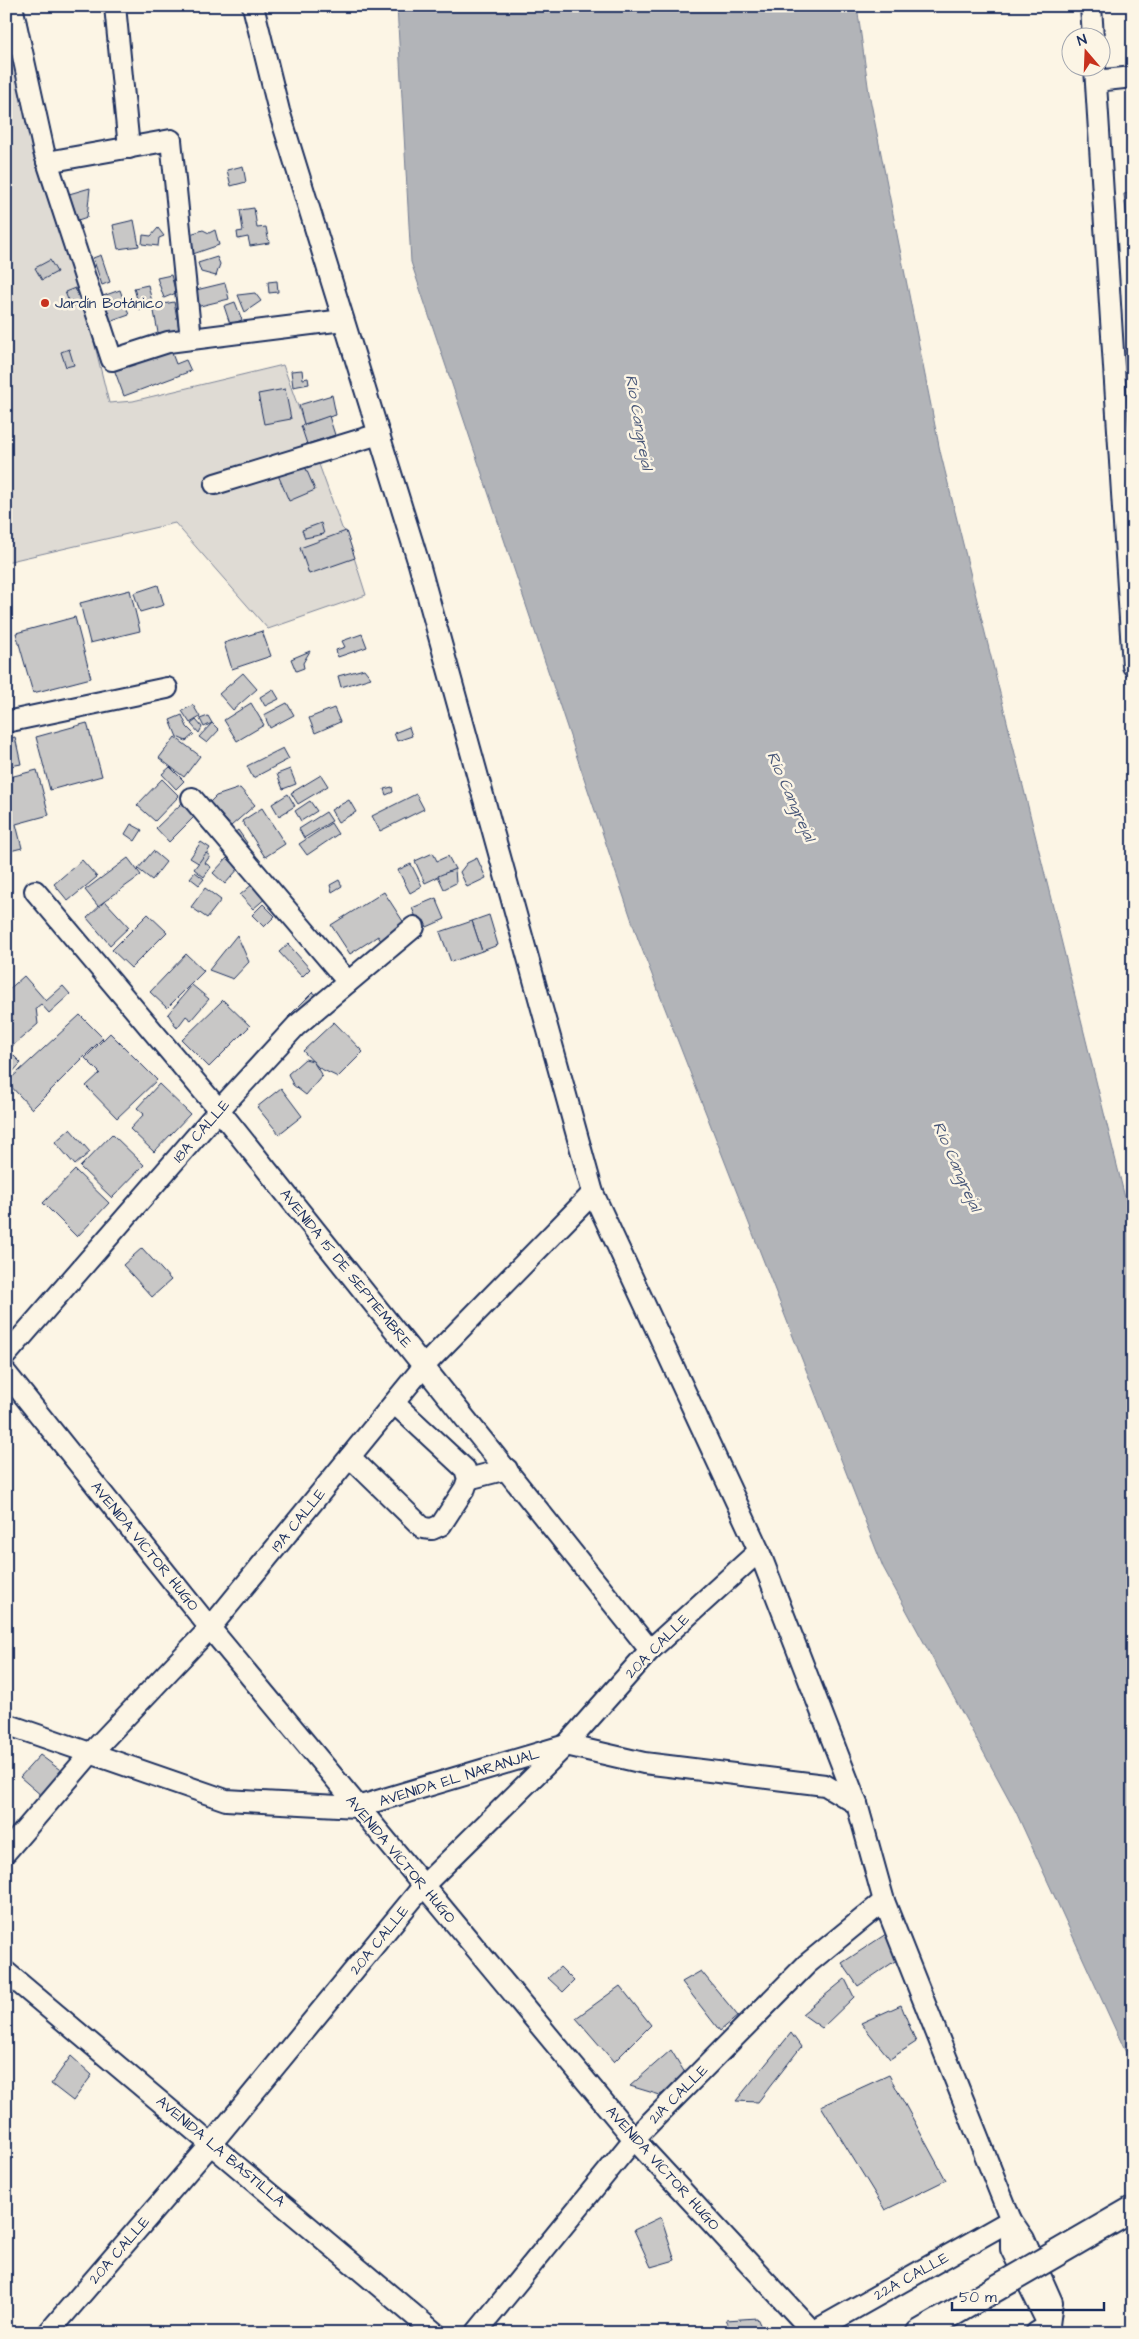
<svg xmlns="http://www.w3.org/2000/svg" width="1139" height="2339" viewBox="0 0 1139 2339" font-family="'Architects Daughter',sans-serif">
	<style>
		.green { fill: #dfdbd4; stroke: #7d8599 }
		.water { fill: #b2b4b8; stroke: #767f94 }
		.building { fill: #c8c7c6; stroke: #1b2f5e }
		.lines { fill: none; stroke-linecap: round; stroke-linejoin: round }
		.minor-casing { stroke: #1b2f5e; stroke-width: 24 }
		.major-casing { stroke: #1b2f5e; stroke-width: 29 }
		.minor { stroke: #fcf5e5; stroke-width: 20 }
		.major { stroke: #fcf5e5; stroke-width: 25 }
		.major-bridge-casing { stroke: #1b2f5e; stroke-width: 29; stroke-linecap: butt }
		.major-bridge { stroke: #fcf5e5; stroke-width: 25 }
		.poi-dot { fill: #c8321e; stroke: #fcf5e5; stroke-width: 2 }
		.labels { text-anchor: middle; stroke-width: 5; stroke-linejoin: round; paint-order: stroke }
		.poi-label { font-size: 15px; fill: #1b2f5e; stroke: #fcf5e5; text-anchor: start }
		.street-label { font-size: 15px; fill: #1b2f5e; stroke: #fcf5e5 }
		.water-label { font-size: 16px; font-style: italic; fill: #485779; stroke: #fcf5e5 }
	</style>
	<rect width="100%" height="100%" fill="#fcf5e5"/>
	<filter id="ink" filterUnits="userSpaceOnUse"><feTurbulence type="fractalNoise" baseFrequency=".02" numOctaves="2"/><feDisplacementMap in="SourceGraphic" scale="10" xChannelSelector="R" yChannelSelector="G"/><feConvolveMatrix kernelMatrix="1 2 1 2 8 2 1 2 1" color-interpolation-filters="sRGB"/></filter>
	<g filter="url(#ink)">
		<path class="green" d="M6,6h18l45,234 40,163 24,-2 150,-36 59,163 4,4 20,63 -98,34 -93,-106 -169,39z"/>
		<path class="water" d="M397,6h460l12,87 71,358 193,779v838l-117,-256 -133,-245 -245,-628 -227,-677z"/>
		<g class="building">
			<path d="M243,166l3,16 -15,4 -4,-16z"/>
			<path d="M90,188l-3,29 -9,3 -9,-26z"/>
			<path d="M1133,193v32l-5,1 -4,-32z"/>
			<path d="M254,208l3,20 9,-1 3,16 -19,3 -2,-9 -10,2 -1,-7 6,-1 -3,-21z"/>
			<path d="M134,220l5,26 -21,3 -5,-24z"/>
			<path d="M158,228l6,8 -5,2 -1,8 -16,-2 1,-9 8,1z"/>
			<path d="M203,230l6,3 6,-3 4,15 -26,9 -6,-19z"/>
			<path d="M101,255l9,27 -8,3 -9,-27z"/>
			<path d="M217,257l3,7 -4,12 -15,-4 -3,-9z"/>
			<path d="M50,260l7,12 -15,8 -7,-12z"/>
			<path d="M171,275l5,18 -12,5 -7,-20z"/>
			<path d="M277,281l1,11 -9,1 -1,-11z"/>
			<path d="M225,283l4,16 -33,8 -4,-16z"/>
			<path d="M148,285l5,21 -13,4 -6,-22z"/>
			<path d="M75,288l6,15 -10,4 -6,-15z"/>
			<path d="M120,290l9,25 -31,11 -9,-25z"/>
			<path d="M255,293l6,8 -16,11 -7,-17z"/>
			<path d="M174,302l6,32 -21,4 -6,-32z"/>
			<path d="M235,302l7,18 -12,4 -6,-18z"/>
			<path d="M170,348l6,16 10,-4 5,11 -67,25 -10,-27z"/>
			<path d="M69,349l5,16 -8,2 -5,-15z"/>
			<path d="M302,370l1,9 5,-1 1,6 -16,3 -2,-16z"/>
			<path d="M285,389l6,30 -27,5 -6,-30z"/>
			<path d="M332,395l4,20 -32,9 -5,-19z"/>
			<path d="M329,416l6,19 -28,9 -6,-18z"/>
			<path d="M304,464l11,26 -26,11 -11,-26z"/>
			<path d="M321,523l3,11 -19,4 -3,-8z"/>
			<path d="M346,531l9,27 -46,16 -9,-26z"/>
			<path d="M158,585l6,20 -24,7 -6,-19z"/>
			<path d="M130,590l10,41 -50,12 -10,-40z"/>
			<path d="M75,617l16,61 -58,15 -17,-60z"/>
			<path d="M262,631l9,25 -39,13 -8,-26z"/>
			<path d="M362,634l5,13 -29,10 -2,-7 9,-3 -3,-6z"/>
			<path d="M310,651l-7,12 1,5 -8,3 -5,-12z"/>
			<path d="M6,667l5,17 -5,2z"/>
			<path d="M364,669l7,9 -30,9 -3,-11z"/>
			<path d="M243,673l14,16 -24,21 -14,-16z"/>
			<path d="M273,689l6,10 -14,7 -5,-9z"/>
			<path d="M251,703l13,22 -27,16 -13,-21z"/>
			<path d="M287,703l7,12 -24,13 -6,-13z"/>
			<path d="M193,705l7,12 -10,6 -8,-12z"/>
			<path d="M334,708l6,14 -25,11 -6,-15z"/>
			<path d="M182,715l5,12 7,7 -8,7 -9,-4 -7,-17z"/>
			<path d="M208,716l4,7 -8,4 -4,-8z"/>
			<path d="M196,720l6,7 -3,6 -8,-9z"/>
			<path d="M87,723l15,53 -52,14 -14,-53z"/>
			<path d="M212,723l7,7 -12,13 -8,-6z"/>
			<path d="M409,727l3,9 -15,5 -3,-8z"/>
			<path d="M15,737l6,27 -15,3v-28z"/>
			<path d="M175,737l25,19 -16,21 -25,-19z"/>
			<path d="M283,748l6,11 -36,19 -6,-12z"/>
			<path d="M170,767l14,14 -8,8 -14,-15z"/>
			<path d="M290,769l6,15 -13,5 -6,-15z"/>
			<path d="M37,770l12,45 -33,9 6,24 -16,4v-74z"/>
			<path d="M321,775l7,11 -30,18 -7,-11z"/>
			<path d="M162,779l17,17 -24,25 -18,-16z"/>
			<path d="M392,787l1,5 -7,3 -2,-6z"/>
			<path d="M240,788l15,17 -24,21 -21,-24 6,-6z"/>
			<path d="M288,794l7,12 -16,10 -7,-12z"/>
			<path d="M416,794l8,15 -44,22 -8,-15z"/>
			<path d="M349,800l7,12 -18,10 -7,-12z"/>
			<path d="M310,801l7,10 -16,10 -6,-10z"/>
			<path d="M182,803l13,13 -26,26 -13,-14z"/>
			<path d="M262,808l23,36 -20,13 -23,-36z"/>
			<path d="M326,812l6,9 -28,17 -5,-9z"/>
			<path d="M331,823l7,11 -31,21 -8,-11z"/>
			<path d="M131,824l11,6 -7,11 -10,-7z"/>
			<path d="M238,830l9,13 -4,2 -9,-12z"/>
			<path d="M201,842l9,6 -10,16 -10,-6z"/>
			<path d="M153,851l13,11 -14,18 -14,-11z"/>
			<path d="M206,853l4,3 -5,7 6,4 -7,10 -10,-8z"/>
			<path d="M433,853l4,8 11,-5 7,13 -30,14 -10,-22z"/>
			<path d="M128,858l13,17 -43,31 -13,-16z"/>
			<path d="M227,858l12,10 -14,16 -12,-11z"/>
			<path d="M477,858l9,20 -19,9 -7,-15 7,-9z"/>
			<path d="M82,860l15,17 -29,24 -14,-17z"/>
			<path d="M411,864l11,22 -12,7 -12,-23z"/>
			<path d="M455,869l1,14 -12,6 -6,-13z"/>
			<path d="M195,872l9,7 -5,6 -9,-7z"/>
			<path d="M339,880l3,6 -10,6 -2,-7z"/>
			<path d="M254,883l13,14 -14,12 -13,-14z"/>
			<path d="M205,888l16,12 -14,18 -16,-11z"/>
			<path d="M384,892l22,34 -25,15 -3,-5 -28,18 -19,-29z"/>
			<path d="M436,898l9,21 -18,8 -3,-7 -6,2 -6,-14z"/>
			<path d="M105,901l24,26 -19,18 -23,-27z"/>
			<path d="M263,904l12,12 -11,11 -12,-12z"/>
			<path d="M148,914l19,18 -36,36 -19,-18z"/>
			<path d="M489,915l9,30 -16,6 -10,-30z"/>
			<path d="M472,921l10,30 -31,11 -11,-30z"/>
			<path d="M237,935l12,27 -16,17 -24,-9z"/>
			<path d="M288,944l22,25 -8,8 -23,-25z"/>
			<path d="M186,954l18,17 -37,37 -17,-16z"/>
			<path d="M24,976l22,25 17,-15 7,8 -21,19 -8,-9 -5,4 2,16 -28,24 -4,-5v-51z"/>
			<path d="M192,985l17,14 -18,21 -5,-4 -9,12 -9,-14z"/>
			<path d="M313,992l5,4 -25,26 -5,-5z"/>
			<path d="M223,1000l27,26 -41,41 -27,-27z"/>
			<path d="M80,1015l23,23 -71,71 -25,-27z"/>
			<path d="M334,1022l29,30 -25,25 -19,-9 -16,-17z"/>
			<path d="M110,1033l47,47 -40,38 -31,-32 14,-13 -15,-15z"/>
			<path d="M11,1053l10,10 -15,16v-21z"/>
			<path d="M305,1059l8,2 9,15 -16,19 -13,-10 -5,-11z"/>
			<path d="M159,1084l31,30 -36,38 -24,-23 14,-15 -7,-6z"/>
			<path d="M281,1088l21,28 -23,18 -22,-27z"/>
			<path d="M70,1129l20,23 -15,13 -20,-23z"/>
			<path d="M112,1134l32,31 -32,33 -32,-31z"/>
			<path d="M75,1170l34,33 -32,34 -34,-34z"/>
			<path d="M142,1248l29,32 -19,17 -29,-32z"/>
			<path d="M40,1755l23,17 -21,24 -22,-19z"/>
			<path d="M886,1934l12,25 -40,27 -16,-23z"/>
			<path d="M560,1967l14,14 -11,11 -15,-14z"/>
			<path d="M701,1971l37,45 -18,15 -38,-49z"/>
			<path d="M845,1979l9,18 -32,31 -20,-14z"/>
			<path d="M620,1986l31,39 -37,37 -38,-44z"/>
			<path d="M901,2005l15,37 -26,17 -29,-36z"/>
			<path d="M791,2033l10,14 -43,55 -22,-1z"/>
			<path d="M671,2050l17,28 -28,17 -30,-9z"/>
			<path d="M71,2056l21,19 -19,26 -22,-17z"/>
			<path d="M889,2075l57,105 -61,30 -64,-104z"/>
			<path d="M661,2217l14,43 -24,7 -17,-37z"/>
			<path d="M757,2318l7,15h-32l-6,-13z"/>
		</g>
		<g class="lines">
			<defs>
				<g id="minor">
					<path d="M12,6l32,146 68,208 56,-18 175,-22"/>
					<path d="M115,6l14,142"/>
					<path d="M253,6l26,105 140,453 174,629 166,358 98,253 27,97 127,319 13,19 28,63 -3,23 -13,8"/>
					<path d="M1091,6l2,32"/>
					<path d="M1095,68l38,598"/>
					<path d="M1096,81l37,-4"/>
					<path d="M47,162l124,-22 20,199"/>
					<path d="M215,484l164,-50"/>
					<path d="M6,722l161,-34"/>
					<path d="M192,798l156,184"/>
					<path d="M35,891l184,219 431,540"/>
					<path d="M6,1355l213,-245 77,-84 118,-99"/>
					<path d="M6,1373l204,255 424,511 178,192"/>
					<path d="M350,1457l73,71 9,1 9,-4 24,-37 3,-9 -3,-10 -71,-66"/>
					<path d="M468,1479l39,-10"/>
					<path d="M6,1724l220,76 131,7 209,-62 78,18 181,22 32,19"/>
					<path d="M6,1852l84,-98 120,-126 214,-262 169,-173"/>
					<path d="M6,1972l429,361"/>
					<path d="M1011,2220v29l34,69"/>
					<path d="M48,2333l164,-190 212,-258 142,-140 84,-95 109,-99"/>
					<path d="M476,2333l158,-194 173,-175 77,-63"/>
					<path d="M811,2333l200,-113"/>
				</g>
				<path id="major" d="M919,2333l69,-40"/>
			</defs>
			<use href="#minor" class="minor-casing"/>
			<use href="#major" class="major-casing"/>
			<use href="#minor" class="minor"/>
			<use href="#major" class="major"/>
			<defs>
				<path id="major-bridge" d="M988,2293l145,-84"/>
			</defs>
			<use href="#major-bridge" class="major-bridge-casing"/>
			<use href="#major-bridge" class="major-bridge"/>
		</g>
	</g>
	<circle class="poi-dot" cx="45" cy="303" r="5"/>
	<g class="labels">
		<g class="poi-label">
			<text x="55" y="308">Jardín Botánico</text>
		</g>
		<g class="street-label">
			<text transform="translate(201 1131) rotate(-49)" y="5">18A CALLE</text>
			<text transform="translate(346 1268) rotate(51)" y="5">AVENIDA 15 DE SEPTIEMBRE</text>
			<text transform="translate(298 1520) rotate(-51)" y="5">19A CALLE</text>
			<text transform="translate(145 1546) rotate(51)" y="5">AVENIDA VÍCTOR HUGO</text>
			<text transform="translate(657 1646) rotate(-45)" y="5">20A CALLE</text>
			<text transform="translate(459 1777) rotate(-17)" y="5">AVENIDA EL NARANJAL</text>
			<text transform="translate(401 1859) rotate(50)" y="5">AVENIDA VÍCTOR HUGO</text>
			<text transform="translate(379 1940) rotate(-51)" y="5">20A CALLE</text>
			<text transform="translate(678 2094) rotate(-45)" y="5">21A CALLE</text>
			<text transform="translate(221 2151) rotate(40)" y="5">AVENIDA LA BASTILLA</text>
			<text transform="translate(663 2168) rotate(48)" y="5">AVENIDA VÍCTOR HUGO</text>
			<text transform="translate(119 2250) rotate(-49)" y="5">20A CALLE</text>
			<text transform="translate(911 2276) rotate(-29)" y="5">22A CALLE</text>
		</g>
		<g class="water-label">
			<text transform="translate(640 422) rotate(80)" y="6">Río Cangrejal</text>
			<text transform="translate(792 796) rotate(66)" y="6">Río Cangrejal</text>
			<text transform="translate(958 1166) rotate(66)" y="6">Río Cangrejal</text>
		</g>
	</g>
	<rect width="1139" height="2339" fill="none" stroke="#fcf5e5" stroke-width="25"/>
	<rect x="12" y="12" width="1114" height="2314" fill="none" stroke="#1b2f5e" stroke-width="2" filter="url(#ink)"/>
	<g transform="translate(1086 52) rotate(341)"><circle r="24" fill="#fcf5e5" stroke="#a2a6af"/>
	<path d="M0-4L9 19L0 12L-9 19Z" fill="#c8321e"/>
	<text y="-8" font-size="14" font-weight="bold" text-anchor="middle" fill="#1b2f5e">N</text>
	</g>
	<path d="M952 2302v8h152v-8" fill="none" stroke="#1b2f5e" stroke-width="2.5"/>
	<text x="959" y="2302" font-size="15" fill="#1b2f5e" stroke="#fcf5e5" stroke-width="4" paint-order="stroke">50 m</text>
</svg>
